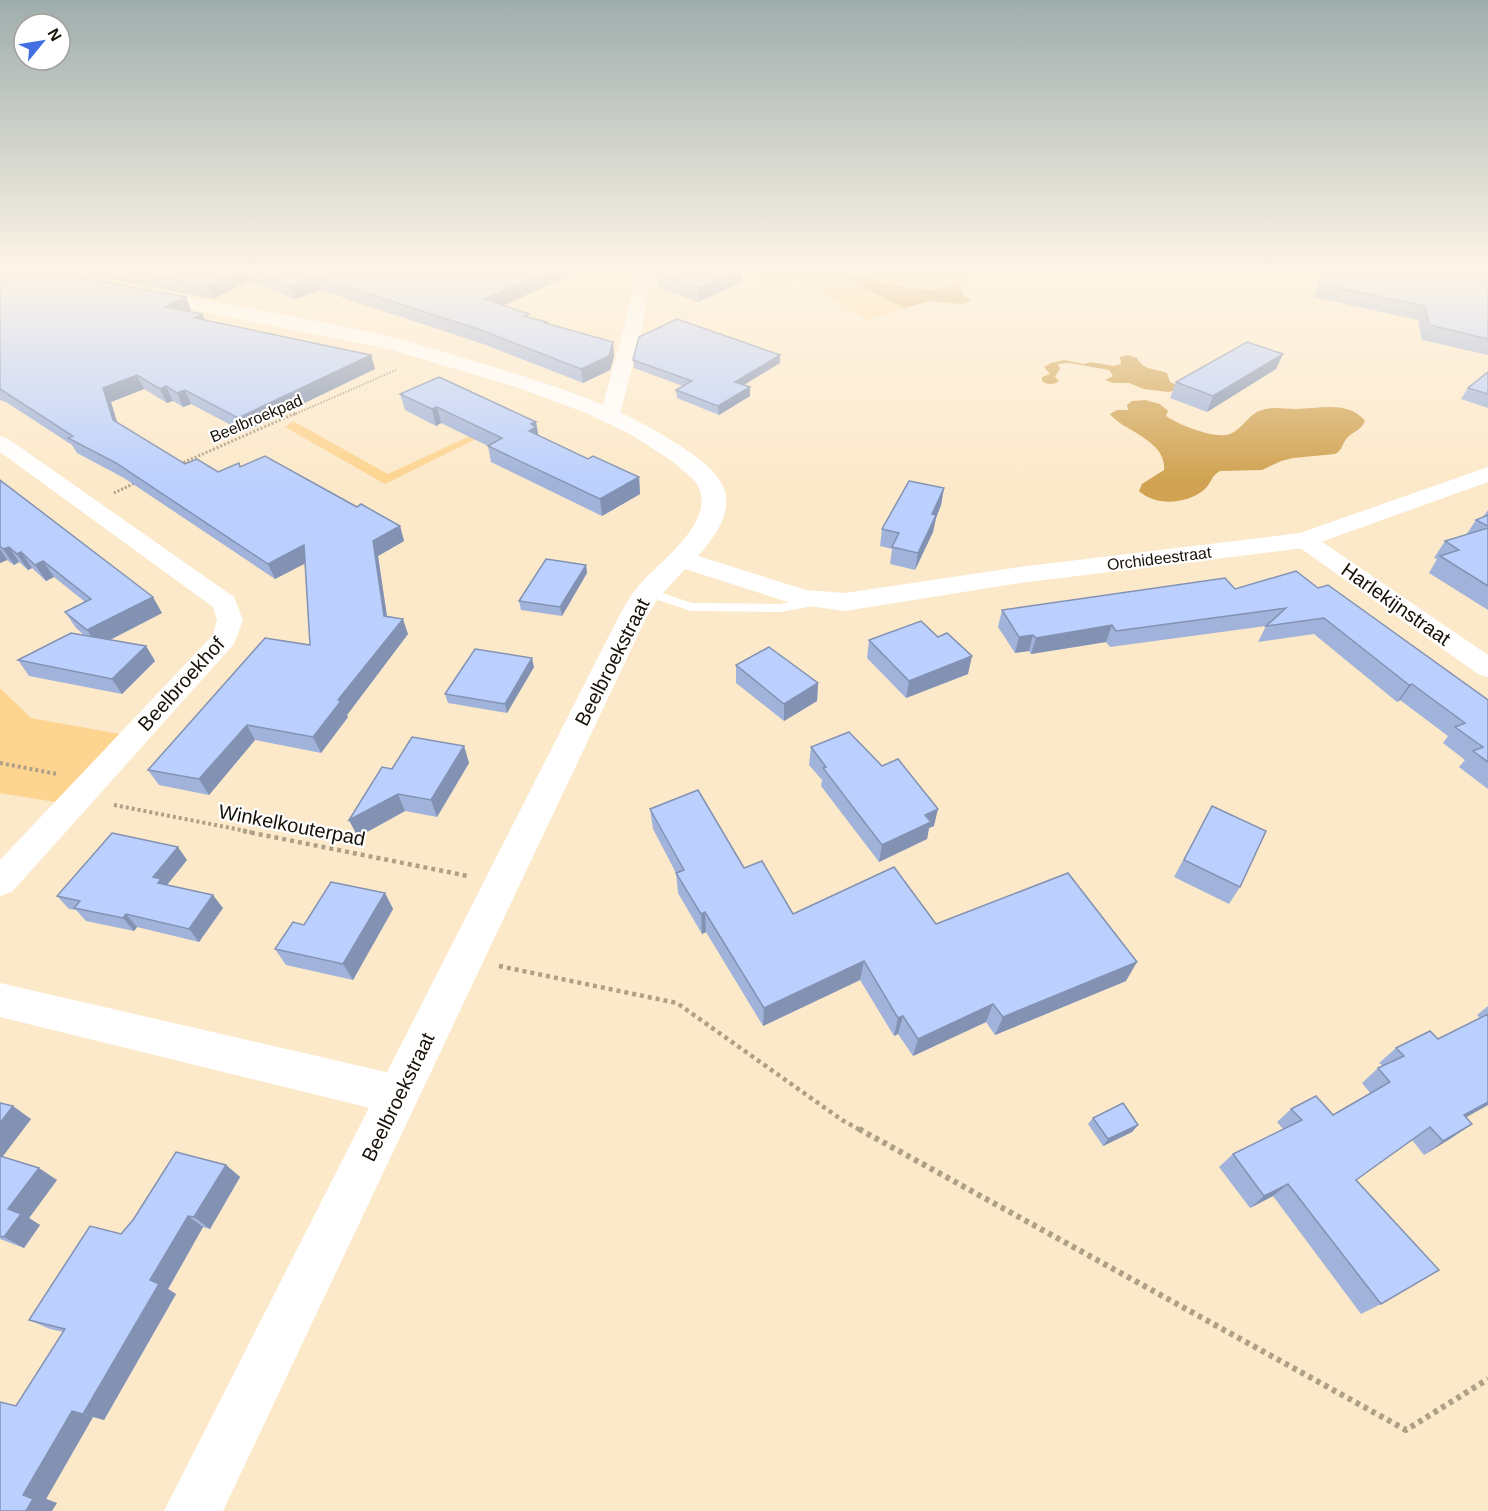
<svg xmlns="http://www.w3.org/2000/svg" width="1488" height="1511" viewBox="0 0 1488 1511" font-family="Helvetica,sans-serif">
	<style>
		.green { fill: #fdd490 }
		.water { fill: #d0a251 }
		.lines { fill: none; stroke-linecap: round; stroke-linejoin: round }
		.path-far4 { stroke: #ae9f87; stroke-width: 2; stroke-dasharray: 1.5 1.5; stroke-linecap: butt }
		.path-far3 { stroke: #ae9f87; stroke-width: 3; stroke-dasharray: 2 2; stroke-linecap: butt }
		.path-far2 { stroke: #ae9f87; stroke-width: 4; stroke-dasharray: 3 3; stroke-linecap: butt }
		.path-far1 { stroke: #ae9f87; stroke-width: 4.5; stroke-dasharray: 4 4; stroke-linecap: butt }
		.path { stroke: #ae9f87; stroke-width: 6; stroke-dasharray: 4.5 4.5; stroke-linecap: butt }
		.lane { fill: #fff; fill-rule: evenodd }
		.street { fill: #fff; fill-rule: evenodd }
		.secondary { fill: #fff; fill-rule: evenodd }
		.wall { fill: #a1b3da }
		.shaded-wall { fill: #8392b2 }
		.building { fill: #bbd0fe; stroke: #8392b2; stroke-width: 1.5 }
		.labels { text-anchor: middle; stroke-width: 4.5; stroke-linejoin: round; paint-order: stroke }
		.far-street-label { font-size: 16px; fill: #171106; stroke: #fff }
		.street-label { font-size: 20px; fill: #171106; stroke: #fff }
	</style>
	<rect width="100%" height="100%" fill="#fce9ca"/>
	<g class="green">
		<path d="M828,270l77,38 -38,12 -67,-41 -27,5 -42,-13z"/>
		<path d="M850,270h141c-16,7 -32,16 -49,19 -30,6 -65,-5 -92,-19z"/>
		<path d="M293,421l95,53 84,-39 8,2 -95,47 -100,-57z"/>
		<path d="M0,688l31,30 89,16 -65,68 -55,-9z"/>
	</g>
	<g class="water">
		<path d="M828,270h22l27,12 38,7 23,1 21,-6 3,3 -1,5 10,9 -10,3 -31,-3 -25,7z"/>
		<path d="M1128,355l9,3c7,13 18,10 30,15l3,9 12,5 -13,5 -25,-3 -15,-6h-16l-8,-3 8,-4 -4,-6 -40,-7 -11,1 2,5 -5,8 4,4c-5,4 -12,4 -17,0v-4l8,-3 -6,-7 7,-4 13,-3 20,4 7,-2 23,4 7,-2 -1,-7z"/>
		<path d="M1145,400l15,4 8,7 -2,5c13,9 44,21 60,19 14,-2 21,-19 33,-24 12,-5 24,-2 37,-2 23,0 52,-9 69,12 -5,11 -12,10 -18,17 -5,6 -5,13 -12,16l-42,4 -12,3 -19,9 -42,1c-8,4 -9,12 -15,18 -17,15 -49,18 -66,2l3,-7 22,-14c3,-30 -43,-40 -54,-56l7,-4h11l-1,-5 5,-4z"/>
	</g>
	<g class="lines">
		<path class="path-far4" d="M293,415l103,-45"/>
		<g class="path-far3">
			<path d="M180,464l116,-51"/>
			<path d="M114,493l23,-11"/>
		</g>
		<g class="path-far2">
			<path d="M0,763l57,11"/>
			<path d="M114,805l137,27"/>
		</g>
		<g class="path-far1">
			<path d="M243,831l225,45"/>
			<path d="M499,966l178,37 165,117 20,11"/>
		</g>
		<path class="path" d="M859,1129l547,301 82,-51"/>
		<path class="lane" d="M647,588l45,15 88,1 40,-7 6,4 -2,3 -44,8 -89,-1 -48,-16 -2,-3z"/>
		<g class="street">
			<path d="M636,270h16l-10,58 -22,87 -3,4h-14l-3,-4 24,-87z"/>
			<path d="M1376,270h49l63,8v10l-105,-13z"/>
			<path d="M0,436l7,2 227,159 9,23 -9,24 -222,248 -12,4v-36l213,-225 4,-15 -4,-13 -213,-155z"/>
			<path d="M1304,533l8,2 176,120v22l-10,-3 -182,-129 -4,-5 4,-5z"/>
			<path d="M0,983l399,92 14,6 6,14 -6,14 -14,6 -399,-98z"/>
		</g>
		<path class="secondary" d="M146,290c82,15 164,28 245,47 36,9 72,21 109,32 63,19 126,40 182,78 17,11 41,28 44,49 3,23 -14,44 -28,60l108,34 39,3 175,-26 280,-34 188,-66v15l-184,66 -284,35 -175,28 -51,-7 -109,-35 -26,28 -13,21 -423,893h-59l454,-893c7,-12 13,-24 23,-35 22,-24 83,-68 52,-104l-21,-18 -42,-27 -44,-21 -70,-26 -127,-38 -249,-50 -3,-4 3,-4z"/>
	</g>
	<g class="wall">
		<path d="M0,270l186,27 5,13 -3,2 14,2 3,6 166,35 4,14 -131,63 -53,-28 -8,3 -10,-6 -6,2 -23,-14 -33,13 6,20 68,42 33,8 22,-5 117,40 43,19 4,15 -26,15 9,60 21,18 -61,81 1,2 -27,36 -66,-13 -46,55 -50,-10 -11,-15 162,-125 -5,-82 -30,16 -151,-101 -47,-25 -5,-8 -66,-43 -6,-2z"/>
		<path d="M61,270h519l-76,35 26,13 17,4v2l66,18 1,14 -4,14 -27,13 -100,-39 -163,-54 -25,9 -47,-18 -35,18z"/>
		<path d="M1329,270h41l-1,1 5,2 11,-3h103v85l-66,-15 -4,-20 -105,-23 6,-13z"/>
		<path d="M657,273l85,9 -44,20 -40,-14z"/>
		<path d="M1283,354l-7,15 -69,43 -37,-14 6,-16z"/>
		<path d="M633,360l147,3 -36,22 6,11 -31,19 -42,-17 -1,-8 7,-4 -49,-18z"/>
		<path d="M1488,372v36l-27,-9 7,-11z"/>
		<path d="M400,394l139,42 49,23 51,18 1,17 -38,22 -111,-54 -3,-16 -47,-23 -5,3 -31,-16z"/>
		<path d="M0,480l162,133 -52,27 36,6 9,15 -33,33 -93,-18 -11,-16 67,-24 -9,-8 -11,-16 20,-10 -31,-25 -8,4 -14,-13 -4,2 -9,-8 -5,3 -7,-5 -7,3z"/>
		<path d="M944,488l-3,17 -5,13 -3,14 -18,38 -25,-6 2,-15 -12,-3 2,-17z"/>
		<path d="M1488,510v100l-59,-37 8,-14 -3,-1 11,-17 21,-6 10,-15 7,-3z"/>
		<path d="M586,565l1,8 -25,43 -41,-6 -2,-9z"/>
		<path d="M1318,588l170,112v89l-29,-22 6,-7 -22,-17 5,-7 -48,-36 -3,2 -83,-68 -56,8 8,-16 -156,21 -4,-5 -75,12 -2,-3 -14,2 -17,-26 4,-17 233,-21z"/>
		<path d="M869,640l99,34 -62,24 -39,-40z"/>
		<path d="M736,665l82,18 -1,18 -33,20 -48,-38z"/>
		<path d="M534,667l-27,46 -59,-10 -3,-9z"/>
		<path d="M464,746l5,17 -32,54 -32,-6 -47,26 -9,-17 43,-51z"/>
		<path d="M811,747l123,79 -5,2 -2,11 -48,23 -58,-76 1,-6 -13,-15z"/>
		<path d="M1212,806l28,81 -11,17 -55,-27z"/>
		<path d="M650,809l94,59 49,46 143,10 190,57 -131,54 -9,-13 -73,34 -15,-22 -4,2 -34,-56 -97,46 -57,-94 -4,2 -24,-41 -2,-20 -23,-44z"/>
		<path d="M187,860l-20,25 56,23 -24,34 -62,-15 -3,4 -48,-10 -10,-11 -7,-1 -12,-13z"/>
		<path d="M385,893l8,16 -40,71 -67,-15 -11,-16z"/>
		<path d="M1488,1006v99l-22,12 -13,20 -29,18 -12,-15 -56,40 25,124 -20,10 -88,-118 -23,12 -31,-41 14,-13 50,-25 -6,-7 14,-13 42,6 37,-22 -8,-10 16,-15 5,-2 -4,-3 17,-15 42,-9 42,-21 -3,-3z"/>
		<path d="M0,1103l31,16 -29,38 55,23 -28,38 11,7 -16,23 -24,-9z"/>
		<path d="M1093,1118l45,7 -6,7 -29,14 -15,-22z"/>
		<path d="M226,1165l14,12 -30,52 -7,-2 -35,62 8,5 -72,126 -11,-3 -47,82 11,4 -57,8 16,-105 47,-74 -13,-3 -21,-9 92,-86z"/>
	</g>
	<g class="shaded-wall">
		<path d="M238,270h6l4,11 -35,18 -5,-13z"/>
		<path d="M550,270h30l-92,43 -3,-14z"/>
		<path d="M736,270h6v12l-44,20v-14z"/>
		<path d="M316,277l4,13 -25,9 -4,-13z"/>
		<path d="M186,297l5,13 -20,10 -6,-13z"/>
		<path d="M202,314l6,14 -13,-10z"/>
		<path d="M613,342l1,14 -4,14 -27,13 -2,-14z"/>
		<path d="M1283,354l-7,15 -69,43 6,-16z"/>
		<path d="M371,355l4,14 -131,63 -6,-14z"/>
		<path d="M780,355v8l-45,27v-8z"/>
		<path d="M137,375l7,14 -33,13 10,33 -8,-15 -10,-32z"/>
		<path d="M166,386l7,15 -6,2 -7,-14z"/>
		<path d="M750,387v9l-31,19 -1,-9z"/>
		<path d="M185,390l6,14 -8,3 -6,-14z"/>
		<path d="M437,407l4,16 -5,3 -4,-17z"/>
		<path d="M536,422l3,16 -10,-7 2,-7z"/>
		<path d="M639,477l1,17 -38,22 -2,-17z"/>
		<path d="M944,488l-3,17 -5,13 -3,14 -18,38 3,-17 14,-39z"/>
		<path d="M400,526l4,15 -26,15 11,75 -5,-15 -11,-75z"/>
		<path d="M304,545l6,16 -35,18 -7,-15z"/>
		<path d="M9,547l10,15 -5,3 -11,-16z"/>
		<path d="M0,549l7,11 -7,3z"/>
		<path d="M21,552l11,16 -4,2 -11,-16z"/>
		<path d="M43,561l11,16 -8,4 -11,-16z"/>
		<path d="M586,565l1,8 -25,43 -2,-9z"/>
		<path d="M153,597l9,16 -64,33 -11,-16z"/>
		<path d="M403,619l5,15 -61,81 1,2 -27,36 -8,-16 25,-37z"/>
		<path d="M1112,625l-6,17 -75,12 5,-16z"/>
		<path d="M1033,635l-4,16 -14,2 4,-16z"/>
		<path d="M146,646l9,15 -33,33 -10,-15z"/>
		<path d="M972,656l-4,18 -62,24 3,-17z"/>
		<path d="M532,658l2,9 -27,46 -2,-9z"/>
		<path d="M818,683l-1,18 -33,20v-17z"/>
		<path d="M1412,684l-12,16 -3,2 12,-17z"/>
		<path d="M247,725l8,15 -46,55 -10,-16z"/>
		<path d="M464,746l5,17 -32,54 -6,-17z"/>
		<path d="M398,794l7,17 -47,26 -9,-17z"/>
		<path d="M938,809l-4,17 -5,2 -2,11 -48,23 3,-17 43,-30z"/>
		<path d="M178,847l9,13 -21,26 2,10 -15,-19z"/>
		<path d="M385,893l8,16 -40,71 -10,-16z"/>
		<path d="M213,895l10,13 -24,34 -10,-13z"/>
		<path d="M705,912l1,20 -4,2 -1,-20z"/>
		<path d="M126,914l11,13 -3,4 -11,-13z"/>
		<path d="M864,961l-4,19 -97,46 1,-18z"/>
		<path d="M1137,962l-11,19 -131,54 8,-18z"/>
		<path d="M993,1004l-7,18 -73,34 5,-17z"/>
		<path d="M903,1016l-5,18 -4,2 4,-18z"/>
		<path d="M1488,1102v3l-43,24 19,-14z"/>
		<path d="M13,1106l18,13 -31,41v-37z"/>
		<path d="M1472,1124l-19,13 -29,18 19,-14z"/>
		<path d="M1138,1125l-6,7 -29,14 5,-7z"/>
		<path d="M226,1165l14,12 -30,52 -16,-12z"/>
		<path d="M39,1168l18,12 -28,38 11,7 -16,23 -20,-11 4,-28z"/>
		<path d="M1288,1184l-15,12 -23,12 14,-12z"/>
		<path d="M188,1216l15,11 -35,62 8,5 -72,126 -21,-6 67,-134z"/>
		<path d="M72,1411l21,6 -47,82 11,4 -5,8h-26l-3,-16z"/>
	</g>
	<g class="building">
		<path d="M0,270h40l146,27 -21,10 37,7 -7,4 176,37 -133,63 -53,-28 -8,3 -11,-7 -6,3 -23,-14 -34,13 10,32 72,44 12,-5 21,13 21,-9 1,4 25,-11 92,51 4,-3 39,22 -27,15 11,75 19,3 -65,81 3,1 -28,36 -66,-12 -48,54 -51,-9 117,-132 45,7 -6,-100 -36,19 -152,-101 -48,-25 5,-2 -73,-47z"/>
		<path d="M124,270h114l-30,16z"/>
		<path d="M250,270h300l-65,29 44,15 -5,2 23,6 -2,1 68,19 -4,14 -28,13 -100,-39 -165,-53 -25,9z"/>
		<path d="M664,270h72l-38,18 -41,-15z"/>
		<path d="M1329,270h36l9,3 11,-3h62l41,5v64l-59,-14 -4,-19 -106,-22z"/>
		<path d="M677,319l103,36 -45,27 15,5 -32,19 -42,-16 16,-9 -59,-21 6,-23z"/>
		<path d="M1247,342l36,12 -70,42 -37,-14z"/>
		<path d="M1488,372v22l-20,-6z"/>
		<path d="M439,377l97,45 -5,2 5,3 -7,4 59,28 5,-3 46,21 -39,22 -112,-53 14,-8 -65,-31 -5,2 -32,-15z"/>
		<path d="M0,480l153,117 -66,33 -22,-18 26,-13 -48,-38 -8,4 -14,-13 -4,2 -8,-7 -6,2 -3,-3z"/>
		<path d="M909,481l35,7 -12,26 4,1 -18,38 -26,-6 7,-14 -17,-4z"/>
		<path d="M1488,515v11l-12,-6z"/>
		<path d="M1488,528v58l-48,-30 19,-6 -14,-9z"/>
		<path d="M546,559l40,6 -26,42 -41,-6z"/>
		<path d="M1296,571l22,17 10,-3 160,115v62l-15,-11 10,-4 -28,-20 10,-4 -53,-39 -3,1 -85,-67 -58,8 20,-18 -170,23 -4,-6 -76,13 -3,-3 -14,2 -17,-27 223,-32 10,11z"/>
		<path d="M921,621l17,16 9,-4 25,23 -63,25 -40,-41z"/>
		<path d="M71,633l75,13 -34,33 -94,-19z"/>
		<path d="M769,647l49,36 -34,21 -48,-39z"/>
		<path d="M475,649l57,9 -27,46 -60,-10z"/>
		<path d="M849,732l33,34 16,-7 40,50 -13,6 6,7 -49,23 -59,-77 3,-1 -15,-20z"/>
		<path d="M412,737l52,9 -33,54 -33,-6 -49,26 33,-53 10,2z"/>
		<path d="M698,790l46,78 18,-7 31,53 101,-47 42,57 132,-51 69,89 -134,55 -10,-13 -75,35 -15,-23 -5,2 -34,-57 -100,47 -59,-96 -4,2 -25,-41 8,-3 -34,-61z"/>
		<path d="M1212,806l54,25 -26,56 -56,-27z"/>
		<path d="M112,833l66,14 -25,30 8,2 -3,4 55,12 -24,34 -63,-15 -3,4 -49,-10 6,-7 -23,-5z"/>
		<path d="M331,882l54,11 -42,71 -68,-15 18,-27 11,3z"/>
		<path d="M1488,1014v88l-24,13 8,9 -29,17 -13,-14 -74,53 83,90 -58,34 -93,-120 -24,12 -31,-42 69,-34 -11,-11 25,-13 17,19 57,-33 -12,-14 26,-12 -8,-8 34,-17 8,8z"/>
		<path d="M0,1103l13,3 -13,17z"/>
		<path d="M1123,1103l15,22 -30,14 -15,-21z"/>
		<path d="M176,1152l50,13 -32,52 -6,-1 -38,64 9,4 -76,130 -11,-3 -49,84 10,4 -7,12h-26v-109l16,4 49,-77 -36,-9 61,-94 31,8 12,-14z"/>
		<path d="M0,1156l39,12 -31,41 13,5 -17,23 -4,-1z"/>
	</g>
	<linearGradient id="sky" x2="0" y2="1"><stop stop-color="#9eadac"/><stop offset="0.56" stop-color="#fef5e7"/><stop offset="1" stop-color="#fef5e7" stop-opacity="0"/></linearGradient>
	<rect width="1488" height="482" fill="url(#sky)"/>
	<g class="labels">
		<g class="far-street-label">
			<text transform="translate(256 418) rotate(-23)" y="6">Beelbroekpad</text>
			<text transform="translate(1159 558) rotate(-7)" y="6">Orchideestraat</text>
		</g>
		<g class="street-label">
			<text transform="translate(1396 604) rotate(35)" y="7">Harlekijnstraat</text>
			<text transform="translate(612 662) rotate(-63)" y="7">Beelbroekstraat</text>
			<text transform="translate(181 684) rotate(-48)" y="7">Beelbroekhof</text>
			<text transform="translate(292 825) rotate(11)" y="7">Winkelkouterpad</text>
			<text transform="translate(398 1097) rotate(-64)" y="7">Beelbroekstraat</text>
		</g>
	</g>
	<g transform="translate(42 42) rotate(60)"><circle r="28" fill="#ffffff" stroke="#a2a09b" stroke-width="1.5"/>
	<path d="M0-4.5L10 22L0 15L-10 22Z" fill="#426fe1"/>
	<text y="-9" font-size="16" font-weight="bold" text-anchor="middle" fill="#171106">N</text>
	</g>
</svg>
